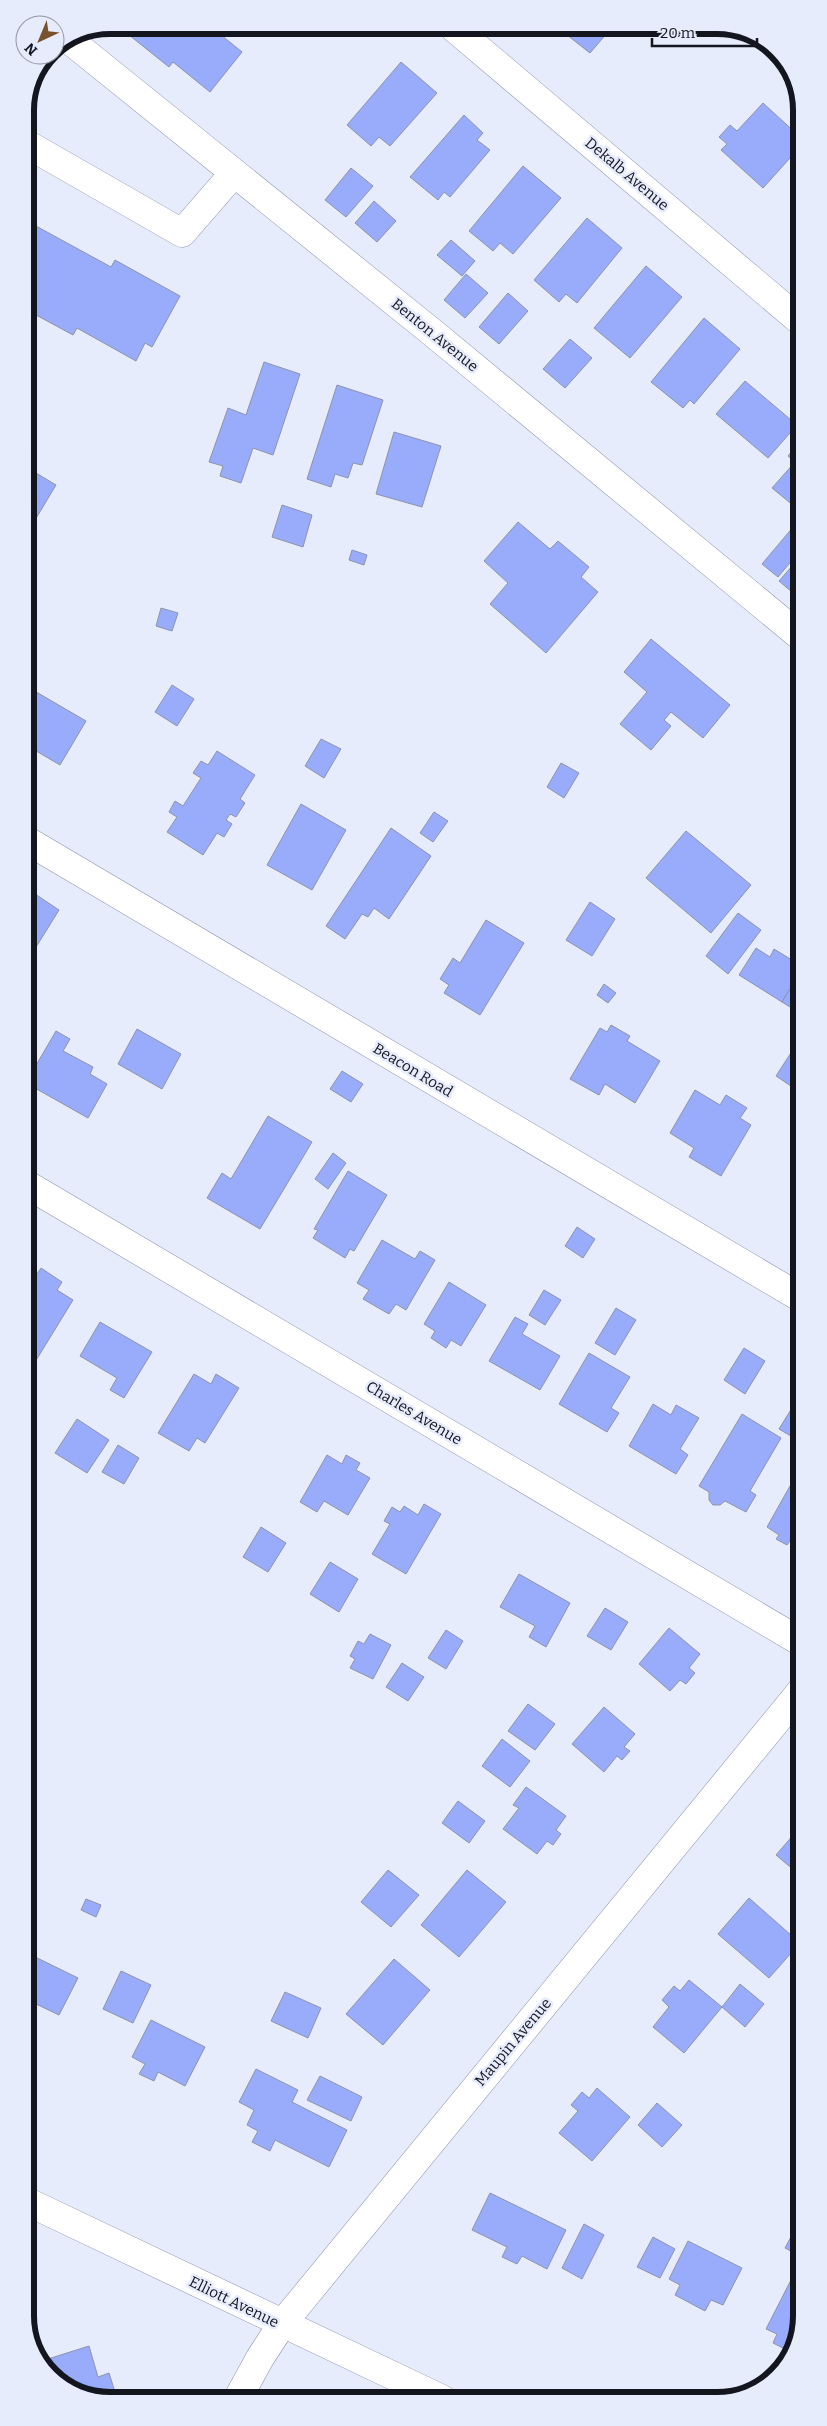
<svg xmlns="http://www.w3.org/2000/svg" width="827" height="2426" viewBox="0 0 827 2426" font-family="Bitter,serif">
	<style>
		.building { fill: #98acfb; stroke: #8c93ab }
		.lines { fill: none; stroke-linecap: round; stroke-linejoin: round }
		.minor-casing { stroke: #8c93ab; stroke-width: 29 }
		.minor { stroke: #fff; stroke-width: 28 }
		.labels { text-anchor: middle; stroke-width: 5; stroke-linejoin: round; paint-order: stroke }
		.street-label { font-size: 15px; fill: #14161f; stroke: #e7ecfc }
		.rim { fill: none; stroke: #14161f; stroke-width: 6 }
	</style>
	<rect width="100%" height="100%" fill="#e7ecfc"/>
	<g class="building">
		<path d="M613,26l-23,27 -32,-25 1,-1z"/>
		<path d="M215,30l27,22 -32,40 -37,-30 -4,5 -45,-36z"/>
		<path d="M401,62l36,31 -47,53 -11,-9 -8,9 -24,-21z"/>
		<path d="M763,103l36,33v12l-36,40 -42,-38 6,-6 -8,-7 11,-12 7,6z"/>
		<path d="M464,115l19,18 -6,7 13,10 -40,47 -6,-5 -6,8 -28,-23z"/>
		<path d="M523,166l38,32 -48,56 -13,-11 -7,8 -24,-20z"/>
		<path d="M351,168l22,18 -27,31 -21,-17z"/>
		<path d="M374,201l22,20 -19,21 -22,-19z"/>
		<path d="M587,218l35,30 -45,55 -11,-9 -7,8 -25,-22z"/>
		<path d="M25,220l86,47 4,-7 65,36 -28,51 -7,-4 -9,18 -59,-33 -4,7 -48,-26v-15l8,-14 -8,-4z"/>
		<path d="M451,240l24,21 -13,15 -25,-21z"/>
		<path d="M646,266l36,31 -52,61 -36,-30z"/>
		<path d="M466,274l22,19 -23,25 -21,-18z"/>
		<path d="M508,293l20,18 -29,33 -20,-17z"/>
		<path d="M704,318l36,31 -46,55 -4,-4 -7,8 -32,-26z"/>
		<path d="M570,339l22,19 -27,30 -22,-19z"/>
		<path d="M264,362l36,12 -27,81 -20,-7 -12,35 -21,-7 3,-10 -14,-4 19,-54 18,7z"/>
		<path d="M745,381l52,44 -29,33 -52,-44z"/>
		<path d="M337,385l46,15 -21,65 -9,-2 -5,15 -13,-4 -4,13 -24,-8z"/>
		<path d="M394,432l47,14 -19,61 -46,-13z"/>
		<path d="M800,441v70l-28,-23 23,-26 -7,-6z"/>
		<path d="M26,467l30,18 -30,50z"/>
		<path d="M282,505l30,10 -9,32 -31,-10z"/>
		<path d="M518,522l32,27 8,-8 31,26 -8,10 17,15 -52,61 -56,-49 18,-21 -24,-22z"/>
		<path d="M794,526l6,5v20l-22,26 -16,-13z"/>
		<path d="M352,550l15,5 -3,10 -15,-5z"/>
		<path d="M800,557v40l-1,1 -20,-17z"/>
		<path d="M161,608l17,5 -6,18 -16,-5z"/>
		<path d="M651,639l79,66 -27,33 -32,-26 -7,8 7,6 -20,24 -31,-26 27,-32 -23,-20z"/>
		<path d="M172,685l22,14 -17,27 -22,-14z"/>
		<path d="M26,686l60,35 -26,44 -34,-20z"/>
		<path d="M321,739l20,10 -17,29 -19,-12z"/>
		<path d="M217,751l38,24 -15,24 5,4 -9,14 -6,-3 -4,6 6,4 -8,13 -7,-4 -14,22 -36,-23 10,-15 -8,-5 6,-11 8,5 18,-28 -8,-5 8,-12 7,4z"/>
		<path d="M561,763l18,10 -15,25 -17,-11z"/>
		<path d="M301,804l45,26 -34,60 -45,-25z"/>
		<path d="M434,812l14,9 -15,21 -13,-9z"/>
		<path d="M391,828l40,28 -42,63 -15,-11 -6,9 -6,-3 -17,25 -19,-13z"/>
		<path d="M686,831l65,54 -40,48 -65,-55z"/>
		<path d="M29,890l30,20 -26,42 -7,-4v-53z"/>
		<path d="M590,902l25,17 -23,37 -26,-16z"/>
		<path d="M738,913l23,17 -33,44 -22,-18z"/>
		<path d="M486,920l38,23 -44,72 -36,-22 5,-8 -9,-6 13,-21 7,5z"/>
		<path d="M756,948l14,9 4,-8 26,16v8l-18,29 -43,-27z"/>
		<path d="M604,984l12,9 -8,10 -11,-8z"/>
		<path d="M789,990l11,7 -2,15 -16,-10z"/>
		<path d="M611,1025l19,11 -3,5 33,20 -25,42 -30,-19 -6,11 -29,-16 30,-51 7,4z"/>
		<path d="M137,1029l44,25 -19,35 -44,-25z"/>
		<path d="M56,1031l14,8 -7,12 30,16 -3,7 17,10 -19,34 -62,-35v-20l9,4z"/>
		<path d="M796,1045l4,3v44l-24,-16z"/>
		<path d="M342,1071l21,13 -12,18 -21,-13z"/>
		<path d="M695,1090l25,15 6,-10 21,13 -7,10 11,7 -30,51 -32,-19 5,-9 -24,-15z"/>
		<path d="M268,1116l44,26 -52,87 -53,-31 15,-25 9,6z"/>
		<path d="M333,1153l13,10 -18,26 -13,-10z"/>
		<path d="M348,1171l39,24 -33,56 -4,-2 -5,9 -32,-20 5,-8 -4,-1z"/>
		<path d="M801,1192v30l-6,-4 4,-7 -7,-5z"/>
		<path d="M577,1227l18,12 -12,19 -18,-12z"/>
		<path d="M382,1240l33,19 5,-8 15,9 -29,50 -10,-6 -7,10 -26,-15 6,-9 -12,-7z"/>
		<path d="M41,1268l21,14 -5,8 16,10 -46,75v-104l8,6z"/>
		<path d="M449,1282l37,23 -25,41 -10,-6 -5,8 -15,-10 4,-7 -11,-7z"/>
		<path d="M544,1290l17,10 -16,25 -16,-10z"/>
		<path d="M616,1308l20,12 -21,35 -20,-12z"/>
		<path d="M515,1317l13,7 -6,10 38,22 -20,34 -51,-29z"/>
		<path d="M100,1322l52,30 -28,46 -14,-8 7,-12 -37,-22z"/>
		<path d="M744,1348l21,13 -20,33 -21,-14z"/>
		<path d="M589,1353l41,24 -19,31 8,5 -12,19 -48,-28z"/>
		<path d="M194,1374l17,10 5,-10 23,14 -34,55 -8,-5 -8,13 -31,-18z"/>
		<path d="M800,1395l1,1v46l-22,-13z"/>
		<path d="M653,1404l18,11 5,-10 23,13 -19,31 8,6 -12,19 -47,-28z"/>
		<path d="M742,1414l39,24 -31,53 6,4 -10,17 -21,-11 -5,4h-7l-4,-5v-8l-10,-6z"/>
		<path d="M77,1419l32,21 -22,33 -32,-20z"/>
		<path d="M118,1445l21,13 -15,26 -22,-12z"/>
		<path d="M327,1455l15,9 4,-9 14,8 -4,7 14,8 -22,37 -24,-14 -7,11 -17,-10z"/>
		<path d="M790,1486l11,6v52l-10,-5 -4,6 -11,-6 3,-4 -12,-8z"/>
		<path d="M424,1504l17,10 -35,60 -34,-20 18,-30 -6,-3 8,-14 8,5 4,-6 14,9z"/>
		<path d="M261,1527l25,16 -18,29 -25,-15z"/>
		<path d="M330,1562l28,17 -19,33 -29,-18z"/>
		<path d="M519,1574l51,29 -24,44 -17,-10 6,-11 -35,-19z"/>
		<path d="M605,1608l23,14 -17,28 -24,-14z"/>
		<path d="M669,1628l31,26 -11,14 6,5 -9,11 -6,-4 -10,11 -31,-27z"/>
		<path d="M446,1630l17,11 -17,28 -18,-11z"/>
		<path d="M370,1634l21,11 -18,34 -23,-11 5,-9 -5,-3 8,-15 6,3z"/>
		<path d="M402,1663l22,14 -16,24 -22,-14z"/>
		<path d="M528,1704l27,20 -20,26 -27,-19z"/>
		<path d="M604,1707l31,27 -11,13 6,4 -8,9 -5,-4 -13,16 -32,-28z"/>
		<path d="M502,1739l28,22 -20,26 -28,-21z"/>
		<path d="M526,1787l40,29 -10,14 5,4 -8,11 -6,-4 -10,13 -34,-25 16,-21 -6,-3z"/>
		<path d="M458,1801l27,20 -16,22 -27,-20z"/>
		<path d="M801,1826v50l-25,-21z"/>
		<path d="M388,1870l31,25 -28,32 -30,-25z"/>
		<path d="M467,1870l39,32 -47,55 -38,-32z"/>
		<path d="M749,1898l51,45 -31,35 -51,-44z"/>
		<path d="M86,1899l15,6 -5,12 -15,-7z"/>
		<path d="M27,1953l51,25 -19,37 -25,-12 -7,9z"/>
		<path d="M394,1959l36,31 -47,55 -37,-31z"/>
		<path d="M121,1971l30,14 -18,38 -30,-14z"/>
		<path d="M689,1980l33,27 -38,46 -31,-26 16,-20 -7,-7 12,-14 6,5z"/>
		<path d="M740,1984l24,20 -19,23 -23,-20z"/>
		<path d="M285,1992l36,16 -13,30 -37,-17z"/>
		<path d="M151,2020l54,27 -20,39 -27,-14 -4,9 -15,-7 6,-10 -13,-7z"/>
		<path d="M256,2069l42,21 -6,12 55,28 -18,37 -54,-27 -5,11 -18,-9 6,-11 -11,-6 7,-15 -15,-8z"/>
		<path d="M320,2076l42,21 -11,24 -44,-21z"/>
		<path d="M597,2088l33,29 -38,44 -33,-28 19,-22 -7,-6 11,-13 7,6z"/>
		<path d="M657,2103l25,22 -20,22 -24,-22z"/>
		<path d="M490,2193l76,37 -19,39 -25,-13 -5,8 -15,-7 5,-10 -35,-17z"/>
		<path d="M801,2218h1v39l-17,-9z"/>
		<path d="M584,2224l20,11 -22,44 -20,-11z"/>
		<path d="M653,2237l22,12 -15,29 -23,-11z"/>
		<path d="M688,2241l54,27 -19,37 -12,-5 -6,11 -30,-16 5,-10 -11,-6z"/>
		<path d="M792,2278l10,6v33l-13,34 -16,-8 4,-9 -11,-5z"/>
		<path d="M89,2346l9,31 11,-4 6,19 -10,3 2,6 -52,-20 -7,-22z"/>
	</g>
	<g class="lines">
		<defs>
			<g id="minor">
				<path d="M454,28l345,292"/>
				<path d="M67,38l366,295 367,303"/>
				<path d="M25,143l157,90 52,-60"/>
				<path d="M26,840l775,458"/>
				<path d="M26,1184l775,458"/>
				<path d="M28,2202l414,197"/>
				<path d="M237,2400l23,-42 22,-34 519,-633"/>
			</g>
		</defs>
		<use href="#minor" class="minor-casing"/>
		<use href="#minor" class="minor"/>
	</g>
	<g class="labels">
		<g class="street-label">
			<text transform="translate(627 174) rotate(40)" y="5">Dekalb Avenue</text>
			<text transform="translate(435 335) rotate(39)" y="5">Benton Avenue</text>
			<text transform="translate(413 1070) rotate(31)" y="5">Beacon Road</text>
			<text transform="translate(414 1413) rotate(31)" y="5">Charles Avenue</text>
			<text transform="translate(513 2042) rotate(-50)" y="5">Maupin Avenue</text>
			<text transform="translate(234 2302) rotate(26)" y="5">Elliott Avenue</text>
		</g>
	</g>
	<path d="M0 0H827V2426H0ZM110 34H717A76 76 0 0 1 793 110V2316A76 76 0 0 1 717 2392H110A76 76 0 0 1 34 2316V110A76 76 0 0 1 110 34Z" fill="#e7ecfc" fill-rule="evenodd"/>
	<path class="rim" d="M110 34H717A76 76 0 0 1 793 110V2316A76 76 0 0 1 717 2392H110A76 76 0 0 1 34 2316V110A76 76 0 0 1 110 34Z"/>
	<g transform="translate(40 40) rotate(224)"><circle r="24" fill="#e7ecfc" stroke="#9396a4"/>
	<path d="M0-4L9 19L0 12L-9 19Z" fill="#77522d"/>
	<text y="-8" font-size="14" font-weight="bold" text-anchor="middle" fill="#14161f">N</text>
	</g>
	<path d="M652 38v8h105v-8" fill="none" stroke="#14161f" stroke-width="2.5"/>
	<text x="660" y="38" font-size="15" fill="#14161f" stroke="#e7ecfc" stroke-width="4" paint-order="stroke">20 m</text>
</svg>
